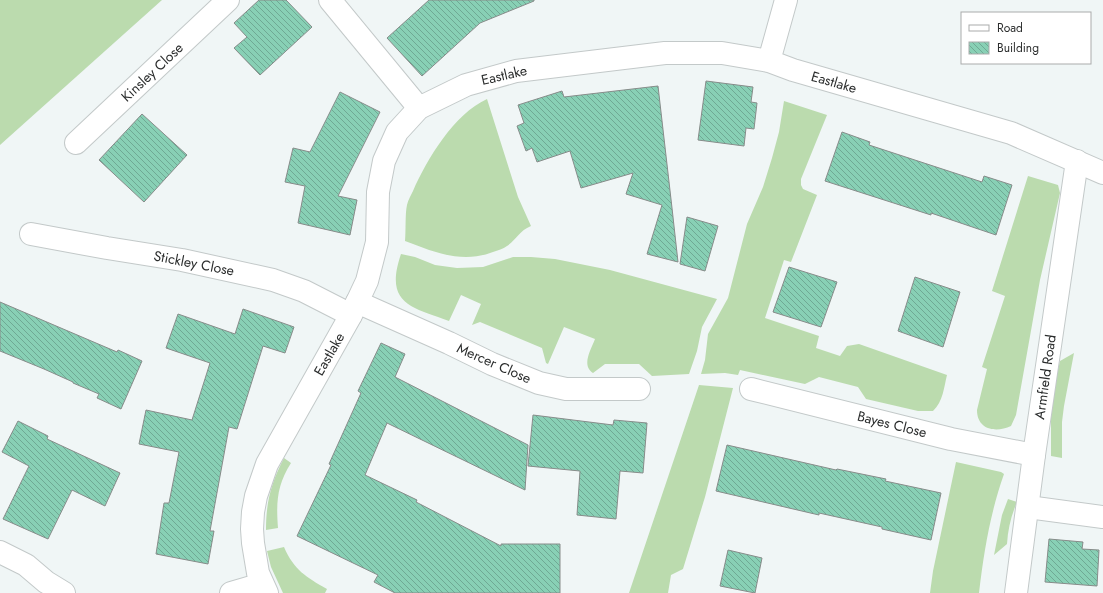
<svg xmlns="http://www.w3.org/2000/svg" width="1103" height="593" viewBox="0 0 1103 593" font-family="Jost,sans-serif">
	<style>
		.grass { fill: #bbdbae }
		.building { fill: url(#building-back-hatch); stroke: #878c8a }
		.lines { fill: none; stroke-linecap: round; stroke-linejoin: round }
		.minor-casing { stroke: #c3c9c9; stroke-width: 24 }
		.minor { stroke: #fff; stroke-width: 22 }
		.labels { text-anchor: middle; stroke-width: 3.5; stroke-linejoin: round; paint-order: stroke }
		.street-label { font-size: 14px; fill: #2b2d2d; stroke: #fff }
	</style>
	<defs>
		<pattern id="building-back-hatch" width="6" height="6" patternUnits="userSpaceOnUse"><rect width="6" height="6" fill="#88d0b5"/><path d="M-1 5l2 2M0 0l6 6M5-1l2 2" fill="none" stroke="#6fa994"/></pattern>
	</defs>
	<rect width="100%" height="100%" fill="#f0f6f6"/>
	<g class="grass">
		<path d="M0,0h162l-162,145z"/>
		<path d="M487,99l31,98 13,29c-12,5 -14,13 -24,20 -4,3 -9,4 -14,6 -31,12 -59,0 -88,-11 1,-10 0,-28 2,-36 1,-5 4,-10 6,-14 14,-32 41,-77 74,-92z"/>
		<path d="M784,101l43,14 -26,64v6l2,4 14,6 -26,67 -7,-2 -19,58 54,18 -3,12 24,8 7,-10 12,-2 88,31c-3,12 -4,27 -14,36h-15l-52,-12 -8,-12 -39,-10 -14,7 -65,-14 -2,5 -13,-2 -24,1 4,-14 3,-26 20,-36 19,-74 16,-37 9,-29 7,-26z"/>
		<path d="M1028,176l30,9 2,8 -20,87 -24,135 -5,11c-15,7 -34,4 -34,-16l10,-41 -5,-2 23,-71 -13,-5z"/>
		<path d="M401,254l14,3 20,8 22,3 26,-1 30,-10h18l24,2 55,11 107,29 -15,28 -5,24 -8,23 -37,2 -13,-12h-34l-12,9c-12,-8 -2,-23 2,-34l-31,-12 -16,37 -2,-1 -4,-15 -62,-26 -8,3 9,-21 -20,-9 -12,26c-38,-14 -65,-17 -48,-67z"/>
		<path d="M1074,353l-10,53 -2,16v36l-11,-2v-39l5,-39 4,-17z"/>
		<path d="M699,385l34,3 -28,109 -22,72 -12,6 -3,18h-39z"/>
		<path d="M284,458l7,5c-14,22 -15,39 -13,65l-12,2c0,-28 5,-47 18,-72z"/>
		<path d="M956,462l45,10 3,2c-14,40 -20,77 -25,119h-49l3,-22z"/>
		<path d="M1008,499l9,3c-6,14 -9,27 -10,42l-13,11 8,-40z"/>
		<path d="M284,547c10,23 22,30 43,42l-2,4h-42l-12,-26 -4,-16z"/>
	</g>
	<g class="building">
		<path d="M259,0h27l26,27 -52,48 -26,-27 13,-11 -13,-14z"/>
		<path d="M429,0h105v1l-54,22 -58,53 -35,-38z"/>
		<path d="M706,81l47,6 -2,15 6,1 -3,26 -8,-1 -2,18 -46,-6z"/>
		<path d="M658,86l14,122 6,54 -31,-8 15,-49 -36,-11 7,-21 -52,15 -11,-37 -33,11 -5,-14 -6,3 -9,-25 7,-3 -6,-18 44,-14 2,6z"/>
		<path d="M340,92l40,20 -42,84 19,4 -7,35 -52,-12 7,-37 -20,-4 8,-34 17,4z"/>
		<path d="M142,114l45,41 -43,47 -45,-42z"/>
		<path d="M842,132l28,10 -1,3 113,37 2,-6 28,9 -16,50 -65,-22v2l-106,-34z"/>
		<path d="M687,217l31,9 -13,45 -25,-7z"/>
		<path d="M789,267l48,15 -16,45 -48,-15z"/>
		<path d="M915,277l45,15 -17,55 -45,-16z"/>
		<path d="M0,302l117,50 1,-2 24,11 -21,48 -24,-11 2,-4 -26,-11v-1l-29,-13 -44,-18z"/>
		<path d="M243,309l51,18 -9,26 -22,-7 -26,83 -8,-2 -19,104h4l-6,33 -52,-10 8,-51h5l10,-51 -40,-8 7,-34 46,10 18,-57 -44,-15 12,-34 57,20z"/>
		<path d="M381,343l24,11 -10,23 133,68 -3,45 -138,-67 -22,52 52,25 -1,2 85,44v-2h59v49h-165l-21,-11 4,-7 -81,-39 34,-71 -2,-1 32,-71 -3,-2z"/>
		<path d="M533,415l80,10 1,-5 33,3 -4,50 -23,-2 -4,48 -39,-4 3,-44 -52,-5z"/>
		<path d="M18,421l30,15 -1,3 73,34 -15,33 -33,-16 -24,49 -45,-20 26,-53 -27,-14z"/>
		<path d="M727,445l109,25 1,-1 49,10 -1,2 56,12 -10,47 -49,-11v-2l-63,-14v2l-103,-24z"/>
		<path d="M1049,539l34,3 -1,7 17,1 -2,36 -52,-4z"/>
		<path d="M728,550l34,8 -7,35 -35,-7z"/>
	</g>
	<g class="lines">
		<defs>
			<g id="minor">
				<path d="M330,0l89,108"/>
				<path d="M769,61l17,-61"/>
				<path d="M76,143l152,-143"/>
				<path d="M31,234l76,14 75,12 91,20 31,11 47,24"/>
				<path d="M357,302l92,41 43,21 47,19 27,6h73"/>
				<path d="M751,389l200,50 83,16"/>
				<path d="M1028,507l75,10"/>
				<path d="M0,552l26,13 20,17 18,11"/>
				<path d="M231,593l31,-9"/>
				<path d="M267,593l-9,-20 -5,-30 -1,-14 1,-17 3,-16 11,-32 84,-149 16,-34 10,-39 1,-50 6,-31 13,-29 22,-24 47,-23 50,-14 149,-18h57l47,8 24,9 218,63 92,40"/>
				<path d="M1016,593l18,-138 43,-294"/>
			</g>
		</defs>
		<use href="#minor" class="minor-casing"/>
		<use href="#minor" class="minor"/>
	</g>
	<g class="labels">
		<g class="street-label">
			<text transform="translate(152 72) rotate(-43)" y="5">Kinsley Close</text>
			<text transform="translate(504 75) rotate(-13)" y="5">Eastlake</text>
			<text transform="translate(834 82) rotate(16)" y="5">Eastlake</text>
			<text transform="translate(194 263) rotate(11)" y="5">Stickley Close</text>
			<text transform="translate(329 354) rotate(-60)" y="5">Eastlake</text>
			<text transform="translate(494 363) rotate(24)" y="5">Mercer Close</text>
			<text transform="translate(1045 377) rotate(-82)" y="5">Armfield Road</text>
			<text transform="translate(892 424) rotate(14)" y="5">Bayes Close</text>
		</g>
	</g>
	<rect x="961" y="12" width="130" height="52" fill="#ffffff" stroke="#aaabab"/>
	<rect x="969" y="25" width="20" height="6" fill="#ffffff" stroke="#aaabab"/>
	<text x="997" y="32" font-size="12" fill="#2b2d2d">Road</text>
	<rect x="969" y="42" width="20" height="12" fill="url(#building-back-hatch)" stroke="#aaabab"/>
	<text x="997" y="52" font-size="12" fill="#2b2d2d">Building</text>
</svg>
